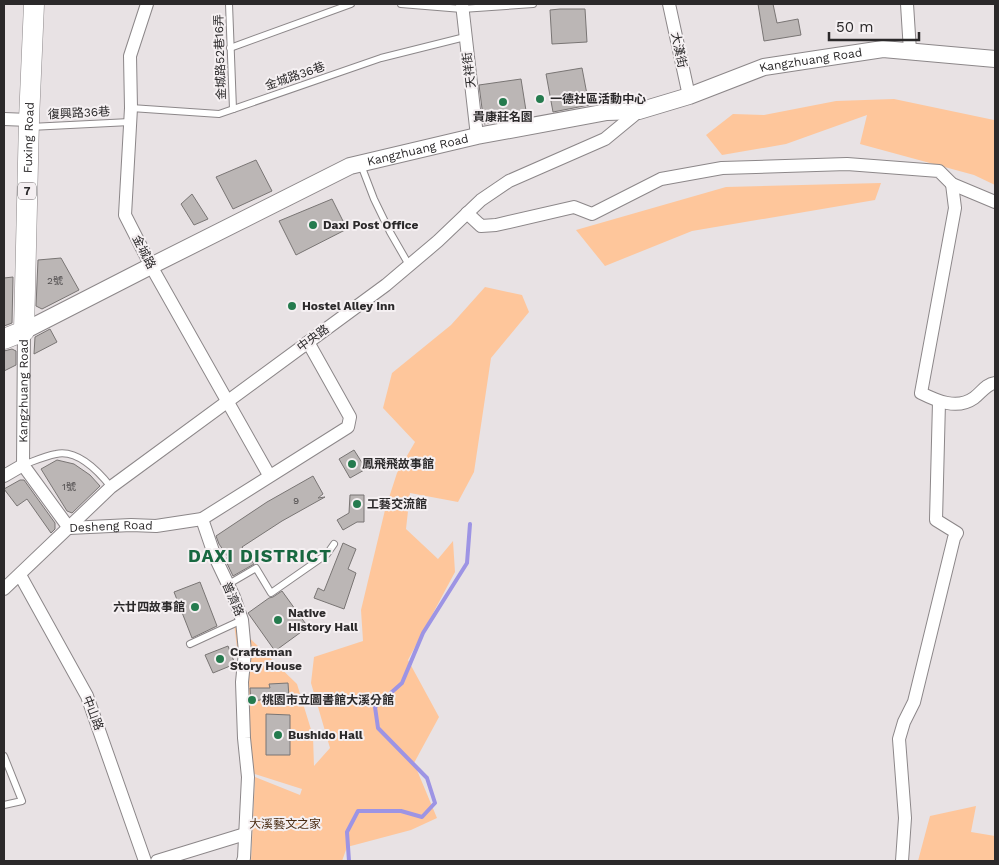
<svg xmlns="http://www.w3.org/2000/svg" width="999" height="865" viewBox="0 0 999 865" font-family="'Work Sans','Noto Sans TC',sans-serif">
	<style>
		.green { fill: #fec69b }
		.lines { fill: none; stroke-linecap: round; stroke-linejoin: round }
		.stream { stroke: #9d94e4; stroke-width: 4 }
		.building { fill: #bbb6b5; stroke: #797574 }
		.service-casing { stroke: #8c8789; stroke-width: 8 }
		.minor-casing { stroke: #8c8789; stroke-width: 14 }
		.tertiary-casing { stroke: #8c8789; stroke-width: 18 }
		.primary-casing { stroke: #8c8789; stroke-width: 21 }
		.service { stroke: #fff; stroke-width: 6 }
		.minor { stroke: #fff; stroke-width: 12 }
		.tertiary { stroke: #fff; stroke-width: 16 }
		.primary { stroke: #fff; stroke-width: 20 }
		.poi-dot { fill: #257b4e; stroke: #f5f0f2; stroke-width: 2 }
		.labels { text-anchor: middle; stroke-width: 4; stroke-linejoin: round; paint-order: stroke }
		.number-label { font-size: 10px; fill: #4f4c4d }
		.shield { fill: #f5f0f2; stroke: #686566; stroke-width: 1 }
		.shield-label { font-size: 11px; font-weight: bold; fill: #2b292a }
		.street-label { font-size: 12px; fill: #2b292a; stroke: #f5f0f2 }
		.poi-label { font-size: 12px; font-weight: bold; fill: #2b292a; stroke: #f5f0f2; text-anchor: start }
		.park-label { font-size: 12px; fill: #482a11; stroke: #f5f0f2 }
		.district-label { font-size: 18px; font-weight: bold; letter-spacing: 1px; fill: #186840; stroke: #f5f0f2 }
	</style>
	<rect width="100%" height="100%" fill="#e8e2e4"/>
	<g class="green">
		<path d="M894,99l100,21 1,65 -21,-10 -114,-31 7,-29 -81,29 -64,11 -16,-20 27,-21 31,1 72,-14z"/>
		<path d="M881,183l-6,17 -183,31 -87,35 -29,-36 150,-43z"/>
		<path d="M485,287l37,8 7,17 -38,46 -17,114 -16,30 -48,-9 -4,36 32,30 15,-18 2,31 -47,88 31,57 -25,46 23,55 -26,12 -64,17 -5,14h-91l4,-84 45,18 2,-6 -50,-16 -18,-150 63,61 16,52 1,30 16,-18 -19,-65 3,-26 49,-16 -2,-31 24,-100 12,-37 18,-31 -32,-34 9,-35 59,-48z"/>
		<path d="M976,806l-5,26 24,4v25h-77l12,-45z"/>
	</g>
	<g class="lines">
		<path class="stream" d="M349,861l-2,-29 11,-21h43l21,6 13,-14 -8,-25 -49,-50 -3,-21 27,-24 21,-50 44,-70 3,-39"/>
	</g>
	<g class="building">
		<path d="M758,4h15l4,19 21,-4 3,16 -37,6z"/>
		<path d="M560,9h25l2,33 -35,2 -2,-34z"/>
		<path d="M582,68l7,37 -36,7 -7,-38z"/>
		<path d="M521,79l6,38 -43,7 -5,-39z"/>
		<path d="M256,160l16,31 -39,18 -17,-32z"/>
		<path d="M192,194l16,25 -14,6 -13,-21z"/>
		<path d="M332,199l15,30 -51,26 -17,-34z"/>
		<path d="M61,258l18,32 -37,19 -6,-3 2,-46z"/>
		<path d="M13,277l-1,46 -8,3v-48z"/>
		<path d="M50,329l7,13 -23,12 1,-17z"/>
		<path d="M12,349l4,2v14l-12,6v-20z"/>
		<path d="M354,450l12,19 -16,9 -11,-19z"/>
		<path d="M57,460l17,4 16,11 10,11 -28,27 -5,-2 -26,-42z"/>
		<path d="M313,476l10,18 -5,4 7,-1 -43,24 -40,26 12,17 -21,12 -8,-17 3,-2 -9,-13 -3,-8 51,-34z"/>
		<path d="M20,480h4l31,43v6l-4,4 -24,-34 -10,7 -13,-17z"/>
		<path d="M350,495h14v27h-7l-14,8 -6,-10 12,-7z"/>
		<path d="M343,543l13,6 -8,20 8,4 -12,36 -30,-11 4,-10 6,3z"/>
		<path d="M200,582l17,44 -25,12 -18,-46z"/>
		<path d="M282,591l26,36 -33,24 -27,-38 21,-15 4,-1z"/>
		<path d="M228,646l7,18 -22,9 -8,-18z"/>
		<path d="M288,683l1,14 -38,4 -1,-13h20l-1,-4z"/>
		<path d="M266,714l24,1v40h-24z"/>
	</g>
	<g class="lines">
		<defs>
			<g id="service">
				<path d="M229,4l4,105"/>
				<path d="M401,4l61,5 71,-5"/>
				<path d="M230,48l121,-44"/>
				<path d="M131,108l88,6 162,-56 84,-21"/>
				<path d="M30,127l100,-5"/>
				<path d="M361,165l13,34 16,33 19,33"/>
				<path d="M23,465c11,-4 22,-9 33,-11 22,-5 43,18 55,33"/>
				<path d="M227,585l29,-17 15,25 56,-39 7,-10"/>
				<path d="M190,644l52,-24"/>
				<path d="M4,756l18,45 -18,4"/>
			</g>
			<g id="minor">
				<path d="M147,4l-17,52 1,52 -6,107 26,51 118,209"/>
				<path d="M462,4l15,132"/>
				<path d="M669,4l20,92"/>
				<path d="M907,4l3,47"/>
				<path d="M4,119l25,1"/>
				<path d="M952,184l3,24 -34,185c16,8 36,17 53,5 7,-5 12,-14 21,-15"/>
				<path d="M467,213l14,13 15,-1 78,-18 18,7 69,-35 61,-11 125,-4 92,7 13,13 43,18"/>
				<path id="s1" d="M23,465l1,-134"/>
				<path d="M23,465l46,63"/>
				<path d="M4,476l19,-11"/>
				<path d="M202,519l13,38 19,40 8,23 3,32 -3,30 2,56 4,39 -4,81 -1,3"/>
				<path id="s2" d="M69,528l62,-3 25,1 46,-7 146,-92 2,-10 -42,-75"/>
				<path d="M20,575l67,121 58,165"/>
				<path d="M4,589l107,-102 275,-202 52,-44 43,-41 28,-19 96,-42 34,-28"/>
				<path d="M157,861l88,-27"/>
				<path d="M902,861l3,-43 -6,-79 5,-17 10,-20 40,-164 3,-5 -21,-13 3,-118"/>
			</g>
			<g id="tertiary">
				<path id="s3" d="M24,331l127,-65 199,-100 127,-30 130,-24 32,-1 50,-15 75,-29 119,-18 112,10"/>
			</g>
			<g id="primary">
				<path id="s4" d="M4,339l20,-8 5,-211 5,-116"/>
			</g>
		</defs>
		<use href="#service" class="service-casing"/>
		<use href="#minor" class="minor-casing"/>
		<use href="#tertiary" class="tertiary-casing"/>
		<use href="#primary" class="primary-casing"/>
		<use href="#service" class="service"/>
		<use href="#minor" class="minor"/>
		<use href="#tertiary" class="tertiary"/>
		<use href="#primary" class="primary"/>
	</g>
	<g class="poi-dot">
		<circle cx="540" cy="99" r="5"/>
		<circle cx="503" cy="102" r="5"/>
		<circle cx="313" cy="225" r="5"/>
		<circle cx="292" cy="306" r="5"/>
		<circle cx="352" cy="464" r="5"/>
		<circle cx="357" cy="504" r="5"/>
		<circle cx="195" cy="607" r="5"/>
		<circle cx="278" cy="620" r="5"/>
		<circle cx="220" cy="659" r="5"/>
		<circle cx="252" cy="700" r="5"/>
		<circle cx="278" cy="735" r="5"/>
	</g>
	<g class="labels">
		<g class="number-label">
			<text x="55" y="284">2號</text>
			<text x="69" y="490">1號</text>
			<text x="296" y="504">9</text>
		</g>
		<rect class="shield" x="18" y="182.5" width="18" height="17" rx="4"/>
		<g class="shield-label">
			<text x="27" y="195">7</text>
		</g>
		<g class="street-label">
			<text transform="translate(679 50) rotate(78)" y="4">大漢街</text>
			<text transform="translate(220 57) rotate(-92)" y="4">金城路52巷16弄</text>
			<text dy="4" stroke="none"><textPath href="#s3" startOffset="840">Kangzhuang Road</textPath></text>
			<text transform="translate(469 70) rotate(-97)" y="4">天祥街</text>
			<text transform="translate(295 76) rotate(-19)" y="4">金城路36巷</text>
			<text transform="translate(79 113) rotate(-3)" y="4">復興路36巷</text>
			<text dy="4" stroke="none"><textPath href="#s4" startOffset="215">Fuxing Road</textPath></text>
			<text dy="4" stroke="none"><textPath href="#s3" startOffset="435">Kangzhuang Road</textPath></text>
			<text transform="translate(144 252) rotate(63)" y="4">金城路</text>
			<text transform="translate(313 338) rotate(-36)" y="4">中央路</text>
			<text dy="4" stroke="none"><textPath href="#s1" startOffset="74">Kangzhuang Road</textPath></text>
			<text dy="4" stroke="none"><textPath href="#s2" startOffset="42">Desheng Road</textPath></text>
			<text transform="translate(233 599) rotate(67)" y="4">普濟路</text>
			<text transform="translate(93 713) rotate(69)" y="4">中山路</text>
		</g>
		<g class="poi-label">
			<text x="550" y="103">一德社區活動中心</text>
			<text x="503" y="121" text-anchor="middle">貴康莊名園</text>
			<text x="323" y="229">Daxi Post Office</text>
			<text x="302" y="310">Hostel Alley Inn</text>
			<text x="362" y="468">鳳飛飛故事館</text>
			<text x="367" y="508">工藝交流館</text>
			<text x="185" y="611" text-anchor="end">六廿四故事館</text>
			<text x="288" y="617">Native<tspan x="288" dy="14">History Hall</tspan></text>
			<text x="230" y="656">Craftsman<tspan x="230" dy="14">Story House</tspan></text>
			<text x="262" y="704">桃園市立圖書館大溪分館</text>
			<text x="288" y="739">Bushido Hall</text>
		</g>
		<g class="park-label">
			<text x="285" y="828">大溪藝文之家</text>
		</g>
		<g class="district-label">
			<text x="260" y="562">DAXI DISTRICT</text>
		</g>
	</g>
	<rect width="999" height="865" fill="none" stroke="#2b292a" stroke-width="10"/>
	<path d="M829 32v8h90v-8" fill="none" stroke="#2b292a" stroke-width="2.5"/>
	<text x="836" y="32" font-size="15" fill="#2b292a" stroke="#f5f0f2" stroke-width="4" paint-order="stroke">50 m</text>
</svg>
